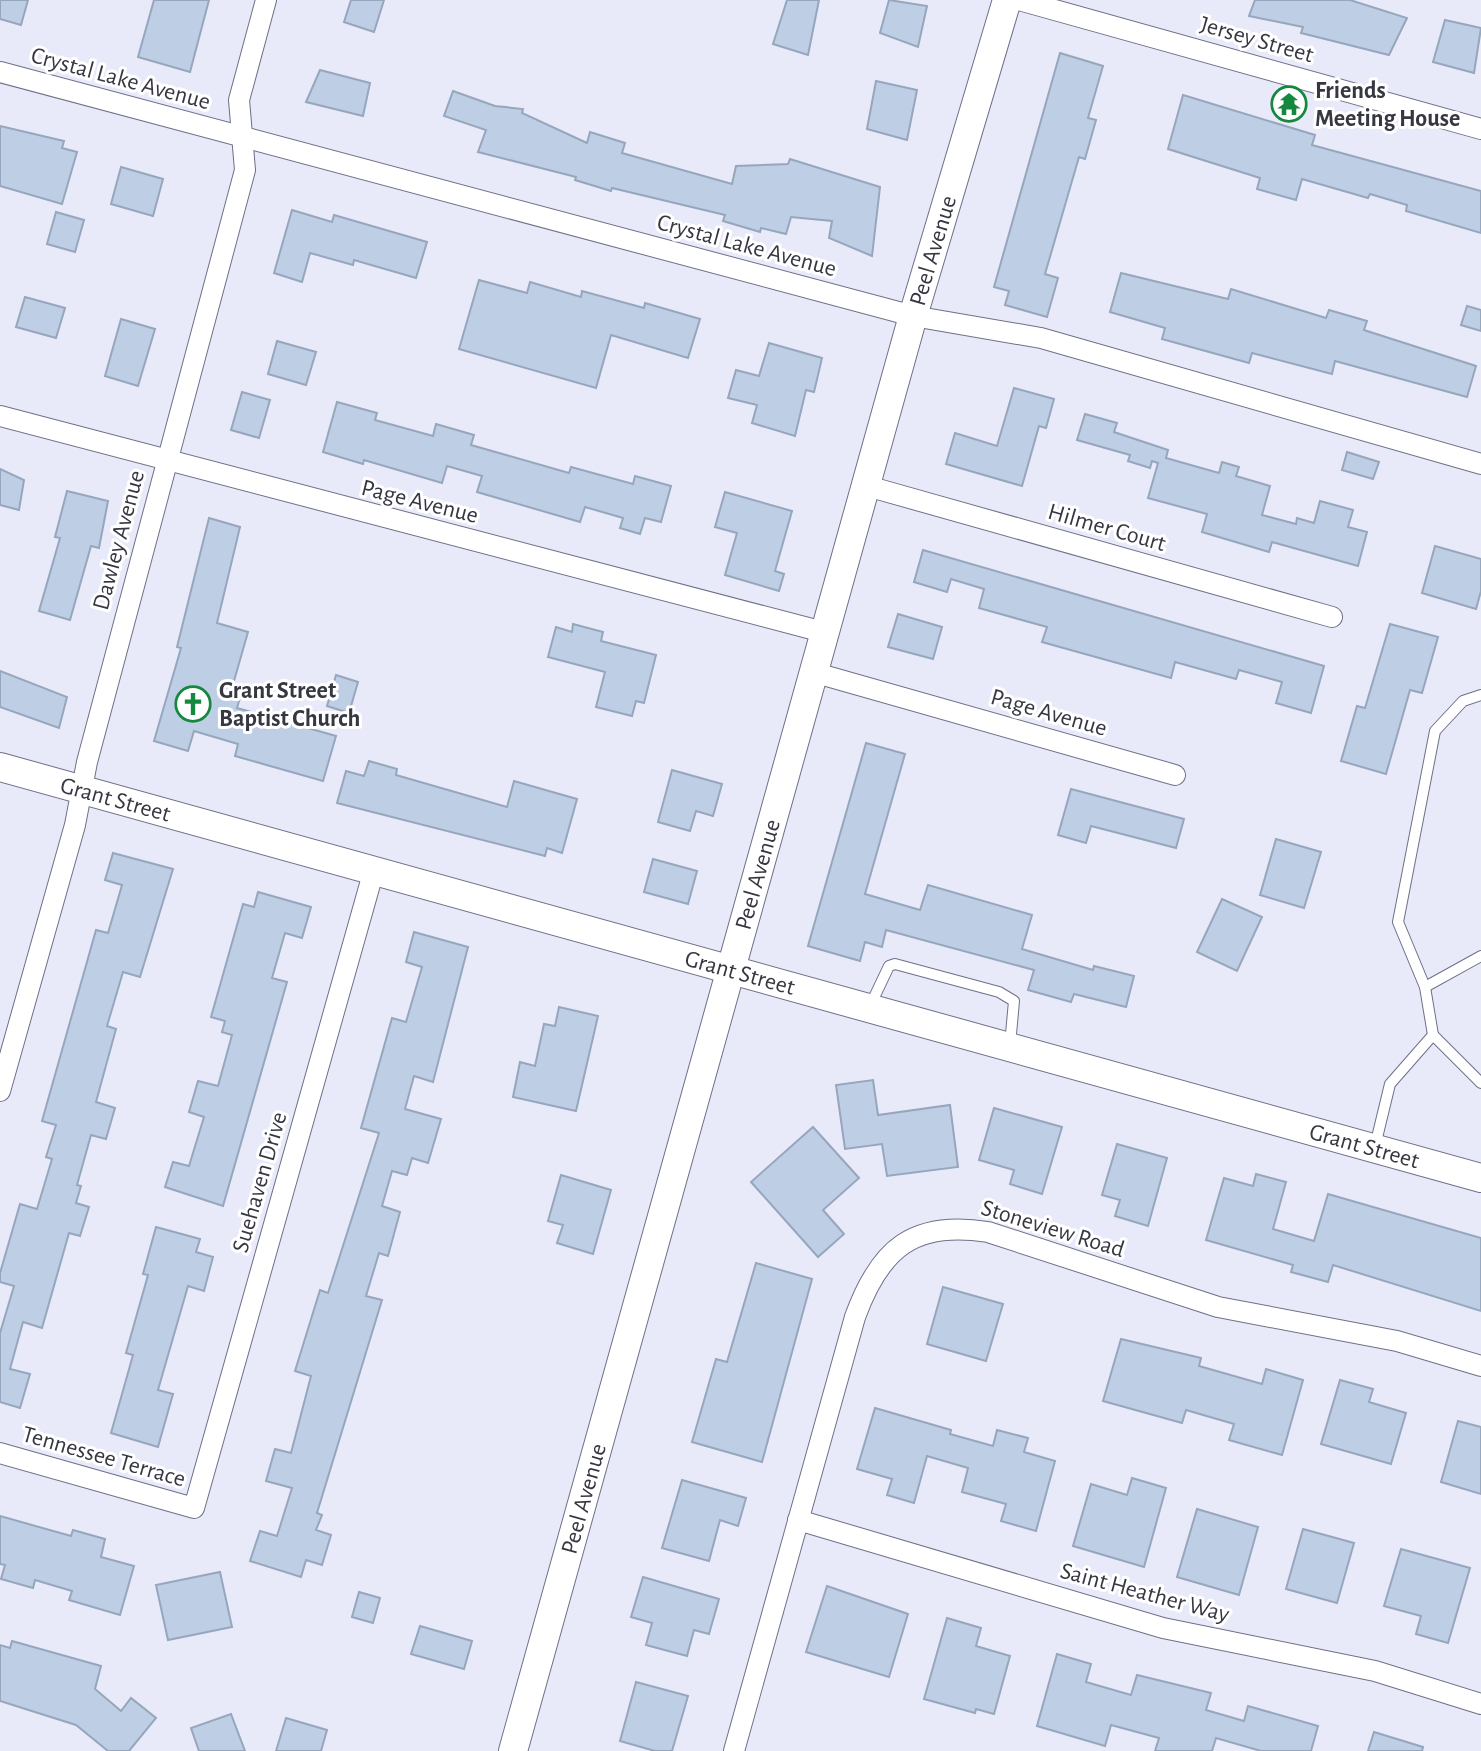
<svg xmlns="http://www.w3.org/2000/svg" width="1481" height="1751" viewBox="0 0 1481 1751" font-family="'Alegreya Sans',sans-serif">
	<style>
		.building { fill: #becfe5; stroke: #96a6bc; stroke-width: 2 }
		.lines { fill: none; stroke-linecap: round; stroke-linejoin: round }
		.lane-casing { stroke: #6e7087; stroke-width: 12 }
		.street-casing { stroke: #6e7087; stroke-width: 22 }
		.secondary-casing { stroke: #6e7087; stroke-width: 30 }
		.lane { stroke: #fff; stroke-width: 10 }
		.street { stroke: #fff; stroke-width: 20 }
		.secondary { stroke: #fff; stroke-width: 28 }
		.labels { text-anchor: middle; stroke-width: 6; stroke-linejoin: round; paint-order: stroke }
		.street-label { font-size: 24px; fill: #373742; stroke: #fff }
		.poi-label { font-size: 24px; font-weight: bold; fill: #373742; stroke: #fff; text-anchor: start }
	</style>
	<rect width="100%" height="100%" fill="#e8eafa"/>
	<g class="building">
		<path d="M0,0h28l-7,25 -21,-6z"/>
		<path d="M154,0h55l-19,72 -52,-15z"/>
		<path d="M351,0h33l-10,32 -30,-10z"/>
		<path d="M787,0h32l-11,55 -35,-11z"/>
		<path d="M889,0l38,6 -9,41 -38,-14z"/>
		<path d="M1255,0h95l57,18 -18,37 -88,-22 2,-6 -54,-11z"/>
		<path d="M1445,20l36,8 -7,45 -41,-11z"/>
		<path d="M1060,53l43,13 -15,52 8,2 -11,39 -6,-2 -34,117 13,4 -11,39 -42,-12 4,-14 -15,-4z"/>
		<path d="M320,70l50,13 -7,33 -57,-14z"/>
		<path d="M876,81l41,9 -10,50 -40,-11z"/>
		<path d="M453,91l42,15 28,3 -1,4 65,30 3,-11 35,11 -3,10 110,31 4,-18 52,-2 2,-5 90,28 -8,69 -43,-18 3,-17 -41,-4 -5,17 -25,-6 -1,4 -37,-11 2,-6 -113,-27 -1,3 -36,-11 1,-3 -98,-25 8,-22 -42,-14z"/>
		<path d="M1183,95l132,40 -3,10 169,46v42l-75,-22 1,-6 -37,-11 -2,4 -66,-19 -6,21 -39,-11 3,-11 -92,-29z"/>
		<path d="M0,126l64,15 -2,7 15,4 -15,52 -62,-18z"/>
		<path d="M121,167l42,12 -10,37 -42,-12z"/>
		<path d="M292,210l40,12 2,-7 93,27 -11,36 -62,-18 -1,5 -43,-12 -8,29 -28,-9z"/>
		<path d="M56,212l28,8 -9,32 -28,-8z"/>
		<path d="M1121,273l107,26 3,-10 95,29 3,-8 38,11 -3,9 112,36 -9,31 -132,-36 -3,13 -80,-21 -3,10 -87,-24 3,-11 -55,-16z"/>
		<path d="M479,280l48,13 3,-11 51,15 1,-6 62,17 1,-5 55,16 -12,39 -77,-23 -15,53 -137,-39z"/>
		<path d="M25,297l40,11 -9,30 -40,-11z"/>
		<path d="M1467,306l14,4v21l-20,-6z"/>
		<path d="M121,319l34,10 -17,57 -33,-10z"/>
		<path d="M277,341l39,11 -10,33 -38,-11z"/>
		<path d="M769,343l53,15 -8,34 -8,-2 -11,46 -43,-13 5,-18 -29,-7 8,-28 23,6z"/>
		<path d="M1014,388l40,11 -8,29 -7,-2 -17,60 -76,-22 9,-31 42,13z"/>
		<path d="M242,392l28,8 -11,38 -28,-8z"/>
		<path d="M337,402l40,11 -2,7 58,16 3,-12 38,11 -3,10 98,28 2,-6 62,17 2,-8 36,10 -10,36 -16,-4 -5,16 -20,-6 3,-10 -38,-11 -5,15 -103,-30 5,-16 -35,-10 -5,17 -78,-23 -1,4 -40,-12z"/>
		<path d="M1085,414l32,9 -3,9 54,18 -2,8 53,15 3,-11 17,5 -3,9 34,10 -8,29 34,9 1,-6 17,5 6,-22 33,9 -5,17 19,5 -9,34 -86,-24 -3,10 -67,-20 5,-18 -59,-16 10,-35 -6,-2 -2,7 -22,-7 2,-6 -53,-15z"/>
		<path d="M1347,452l32,10 -6,17 -31,-9z"/>
		<path d="M0,469l24,11 -5,30 -19,-5z"/>
		<path d="M67,491l41,10 -9,47 -8,-2 -21,74 -31,-9 21,-73 -5,-1z"/>
		<path d="M725,492l67,19 -17,60 9,3 -5,17 -54,-16 12,-42 -22,-6z"/>
		<path d="M209,518l31,9 -23,96 31,9 -16,56 10,3 -5,17 99,28 -13,45 -88,-25 3,-12 -44,-13 -6,20 -34,-10 27,-93 -4,-1z"/>
		<path d="M1435,546l46,13v32l-5,18 -54,-16z"/>
		<path d="M923,550l401,116 -13,47 -35,-10 6,-21 -43,-12 -3,9 -61,-17 -4,16 -129,-36 5,-15 -68,-19 5,-19 -33,-10 -4,13 -33,-10z"/>
		<path d="M898,614l44,13 -9,32 -45,-12z"/>
		<path d="M573,624l30,8 -2,9 55,14 -12,48 -8,-2 -4,15 -36,-9 9,-35 -57,-15 8,-30 16,5z"/>
		<path d="M1390,624l48,13 -16,56 -12,-3 -24,84 -45,-13 16,-55 8,2z"/>
		<path d="M0,671l67,26 -8,31 -59,-21z"/>
		<path d="M336,675l22,7 -9,31 -22,-7z"/>
		<path d="M866,743l39,11 -40,140 55,16 8,-25 104,30 -10,34 71,21 1,-4 40,10 -8,31 -52,-13 -3,8 -43,-12 6,-20 -148,-40 -4,17 -17,-5 -5,19 -52,-15z"/>
		<path d="M369,761l28,8 -1,6 111,32 7,-26 63,18 -15,54 -15,-5 -2,8 -208,-53 9,-32 18,5z"/>
		<path d="M672,770l50,14 -9,32 -17,-5 -6,20 -32,-9z"/>
		<path d="M1071,789l113,30 -8,29 -85,-22 -5,17 -28,-8z"/>
		<path d="M1276,839l45,13 -17,56 -44,-13z"/>
		<path d="M113,853l60,16 -33,108 -17,-5 -16,54 9,3 -20,73 19,6 -9,31 -15,-4 -14,50 4,1 -5,17 13,4 -9,29 -11,-3 -27,95 -19,-6 -13,47 20,5 -10,34 -20,-6v-69l14,-47 -14,-4v-9l20,-69 17,5 15,-50 -6,-2 10,-32 -14,-4 54,-191 12,3 14,-48 -17,-5z"/>
		<path d="M653,859l44,12 -9,33 -44,-12z"/>
		<path d="M258,892l53,15 -9,31 -17,-5 -13,45 15,4 -64,224 -58,-19 8,-25 16,4 15,-49 -15,-5 9,-31 20,5 14,-51 -10,-3 3,-11 -14,-4 32,-113 11,3z"/>
		<path d="M1222,899l40,18 -25,54 -40,-19z"/>
		<path d="M414,932l54,15 -35,135 -19,-6 -9,33 36,10 -13,44 -16,-5 -5,17 -15,-4 -10,35 18,6 -12,44 -9,-3 -13,43 16,4 -65,213 5,2 -6,15 15,5 -9,30 -16,-5 -5,17 -51,-16 10,-30 17,5 15,-48 -26,-7 9,-32 16,4 20,-77 -16,-5 25,-81 8,3 51,-160 -18,-5 31,-110 14,4 16,-55 -16,-5z"/>
		<path d="M559,1007l39,9 -22,95 -63,-14 7,-35 15,4 9,-42 11,2z"/>
		<path d="M873,1080l5,35 72,-10 8,62 -71,9 -5,-32 -37,5 -9,-64z"/>
		<path d="M994,1108l68,19 -20,67 -32,-10 4,-14 -35,-10z"/>
		<path d="M813,1127l46,51 -36,32 21,24 -26,23 -67,-75z"/>
		<path d="M1117,1144l50,14 -19,68 -33,-10 5,-16 -18,-5z"/>
		<path d="M1256,1174l30,8 -13,47 41,12 14,-47 153,44v73l-148,-46 -5,17 -37,-10 2,-7 -87,-25 18,-62 29,8z"/>
		<path d="M561,1175l50,15 -18,64 -36,-11 6,-18 -15,-4z"/>
		<path d="M156,1227l44,12 -4,13 17,5 -9,34 -16,-5 -30,104 15,4 -15,53 -47,-14 22,-78 -7,-2 22,-78 -5,-1z"/>
		<path d="M756,1263l56,16 -50,183 -70,-20 24,-83 11,3z"/>
		<path d="M943,1287l60,17 -17,57 -59,-17z"/>
		<path d="M1121,1339l80,19 -2,8 63,18 4,-15 37,11 -21,75 -53,-15 5,-16 -48,-14 -4,13 -79,-22z"/>
		<path d="M1340,1380l33,9 -4,13 37,11 -15,51 -70,-20z"/>
		<path d="M875,1408l76,22 -1,4 43,12 4,-16 31,8 -4,14 31,9 -19,70 -35,-10 5,-17 -44,-12 6,-24 -41,-12 -13,47 -27,-8 5,-16 -35,-10z"/>
		<path d="M1458,1421l23,6v67l-40,-12z"/>
		<path d="M1132,1478l34,10 -22,79 -71,-21 18,-62 36,11z"/>
		<path d="M682,1480l64,18 -8,28 -18,-6 -11,41 -47,-13z"/>
		<path d="M1197,1509l61,18 -19,68 -62,-18z"/>
		<path d="M0,1516l71,20 2,-6 32,9 -4,18 33,9 -14,49 -51,-15 3,-9 -37,-11 -2,8 -32,-9 4,-14 -5,-1z"/>
		<path d="M1303,1529l51,14 -17,60 -51,-14z"/>
		<path d="M1401,1549l69,19 -22,75 -32,-9 5,-18 -37,-10z"/>
		<path d="M220,1572l12,55 -64,13 -12,-55z"/>
		<path d="M643,1577l76,22 -10,35 -15,-4 -7,26 -41,-11 6,-22 -21,-6z"/>
		<path d="M827,1586l81,28 -19,63 -83,-25z"/>
		<path d="M359,1592l21,6 -7,25 -21,-6z"/>
		<path d="M947,1618l34,10 -5,18 34,10 -16,58 -18,-5 -1,4 -51,-14z"/>
		<path d="M420,1626l52,15 -8,28 -53,-15z"/>
		<path d="M12,1641l89,25 -6,23 26,22 10,-13 25,20 -27,33h-21l-32,-26 -76,-24v-56l10,3z"/>
		<path d="M1057,1654l34,10 -5,18 45,13 6,-20 74,18 -5,17 38,11 4,-15 70,20 -7,25h-50l-45,-13 -4,13h-57l4,-13 -48,-13 -6,21 -68,-20z"/>
		<path d="M636,1682l52,14 -16,55h-17l-35,-10z"/>
		<path d="M231,1714l14,37h-46l-8,-23z"/>
		<path d="M286,1718l41,12 -6,21h-45z"/>
		<path d="M1374,1732l49,15 -1,4h-54z"/>
	</g>
	<g class="lines">
		<defs>
			<g id="lane">
				<path d="M1481,695l-18,6 -28,30 -37,191 27,65 56,-31"/>
				<path d="M1425,987l8,48"/>
				<path d="M870,1006l19,-40 6,-2 104,28 15,9 -4,44"/>
				<path d="M1375,1146l15,-62 43,-49 48,48"/>
			</g>
			<g id="street">
				<path d="M1019,0l462,129"/>
				<path d="M0,72l913,244 128,22 440,126"/>
				<path d="M0,416l827,217"/>
				<path d="M867,486l465,131"/>
				<path d="M816,673l359,102"/>
				<path d="M0,1091l75,-266 12,-63 158,-592 -6,-70 27,-100"/>
				<path d="M0,1453l194,55 180,-638"/>
				<path d="M798,1520l365,108 212,43 106,33"/>
				<path d="M734,1751l121,-434c25,-69 59,-97 133,-85l230,75 179,34 84,25"/>
			</g>
			<g id="secondary">
				<path id="s1" d="M0,767l1481,411"/>
				<path id="s2" d="M513,1751l400,-1435 94,-316"/>
			</g>
		</defs>
		<use href="#lane" class="lane-casing"/>
		<use href="#street" class="street-casing"/>
		<use href="#secondary" class="secondary-casing"/>
		<use href="#lane" class="lane"/>
		<use href="#street" class="street"/>
		<use href="#secondary" class="secondary"/>
	</g>
	<defs>
		<symbol id="temple-ring" viewBox="-11 -11 22 22"><circle r="9.5" fill="#fff" stroke="#16873f" stroke-width="1.5"/><path d="M0-6L5-2H3V0L6.5 2.5H4V6H1.5V3h-3V6H-4V2.5H-6.5L-3 0V-2H-5Z" fill="#16873f"/></symbol>
		<symbol id="church-ring" viewBox="-11 -11 22 22"><circle r="9.5" fill="#fff" stroke="#16873f" stroke-width="1.5"/><path d="M-1.2-6h2.4v3.5h3.3v2.4h-3.3V6h-2.4V-.1h-3.3v-2.4h3.3Z" fill="#16873f"/></symbol>
	</defs>
	<g fill-rule="evenodd">
		<use href="#temple-ring" x="1269" y="84" width="40" height="40"/>
		<use href="#church-ring" x="173" y="684" width="40" height="40"/>
	</g>
	<g class="labels">
		<g class="street-label">
			<text transform="translate(1257 39) rotate(16)" y="8">Jersey Street</text>
			<text transform="translate(121 78) rotate(15)" y="8">Crystal Lake Avenue</text>
			<text transform="translate(747 245) rotate(15)" y="8">Crystal Lake Avenue</text>
			<text dy="8" stroke="none"><textPath href="#s2" startOffset="1558">Peel Avenue</textPath></text>
			<text transform="translate(420 501) rotate(14)" y="8">Page Avenue</text>
			<text transform="translate(1107 527) rotate(16)" y="8">Hilmer Court</text>
			<text transform="translate(118 540) rotate(-75)" y="8">Dawley Avenue</text>
			<text transform="translate(1049 712) rotate(16)" y="8">Page Avenue</text>
			<text dy="8" stroke="none"><textPath href="#s1" startOffset="120">Grant Street</textPath></text>
			<text dy="8" stroke="none"><textPath href="#s2" startOffset="910">Peel Avenue</textPath></text>
			<text dy="8" stroke="none"><textPath href="#s1" startOffset="768">Grant Street</textPath></text>
			<text dy="8" stroke="none"><textPath href="#s1" startOffset="1416">Grant Street</textPath></text>
			<text transform="translate(259 1182) rotate(-74)" y="8">Suehaven Drive</text>
			<text transform="translate(1053 1228) rotate(17)" y="8">Stoneview Road</text>
			<text transform="translate(104 1456) rotate(16)" y="8">Tennessee Terrace</text>
			<text dy="8" stroke="none"><textPath href="#s2" startOffset="262">Peel Avenue</textPath></text>
			<text transform="translate(1145 1592) rotate(15)" y="8">Saint Heather Way</text>
		</g>
		<g class="poi-label">
			<text x="1315" y="98">Friends<tspan x="1315" dy="28">Meeting House</tspan></text>
			<text x="219" y="698">Grant Street<tspan x="219" dy="28">Baptist Church</tspan></text>
		</g>
	</g>
</svg>
